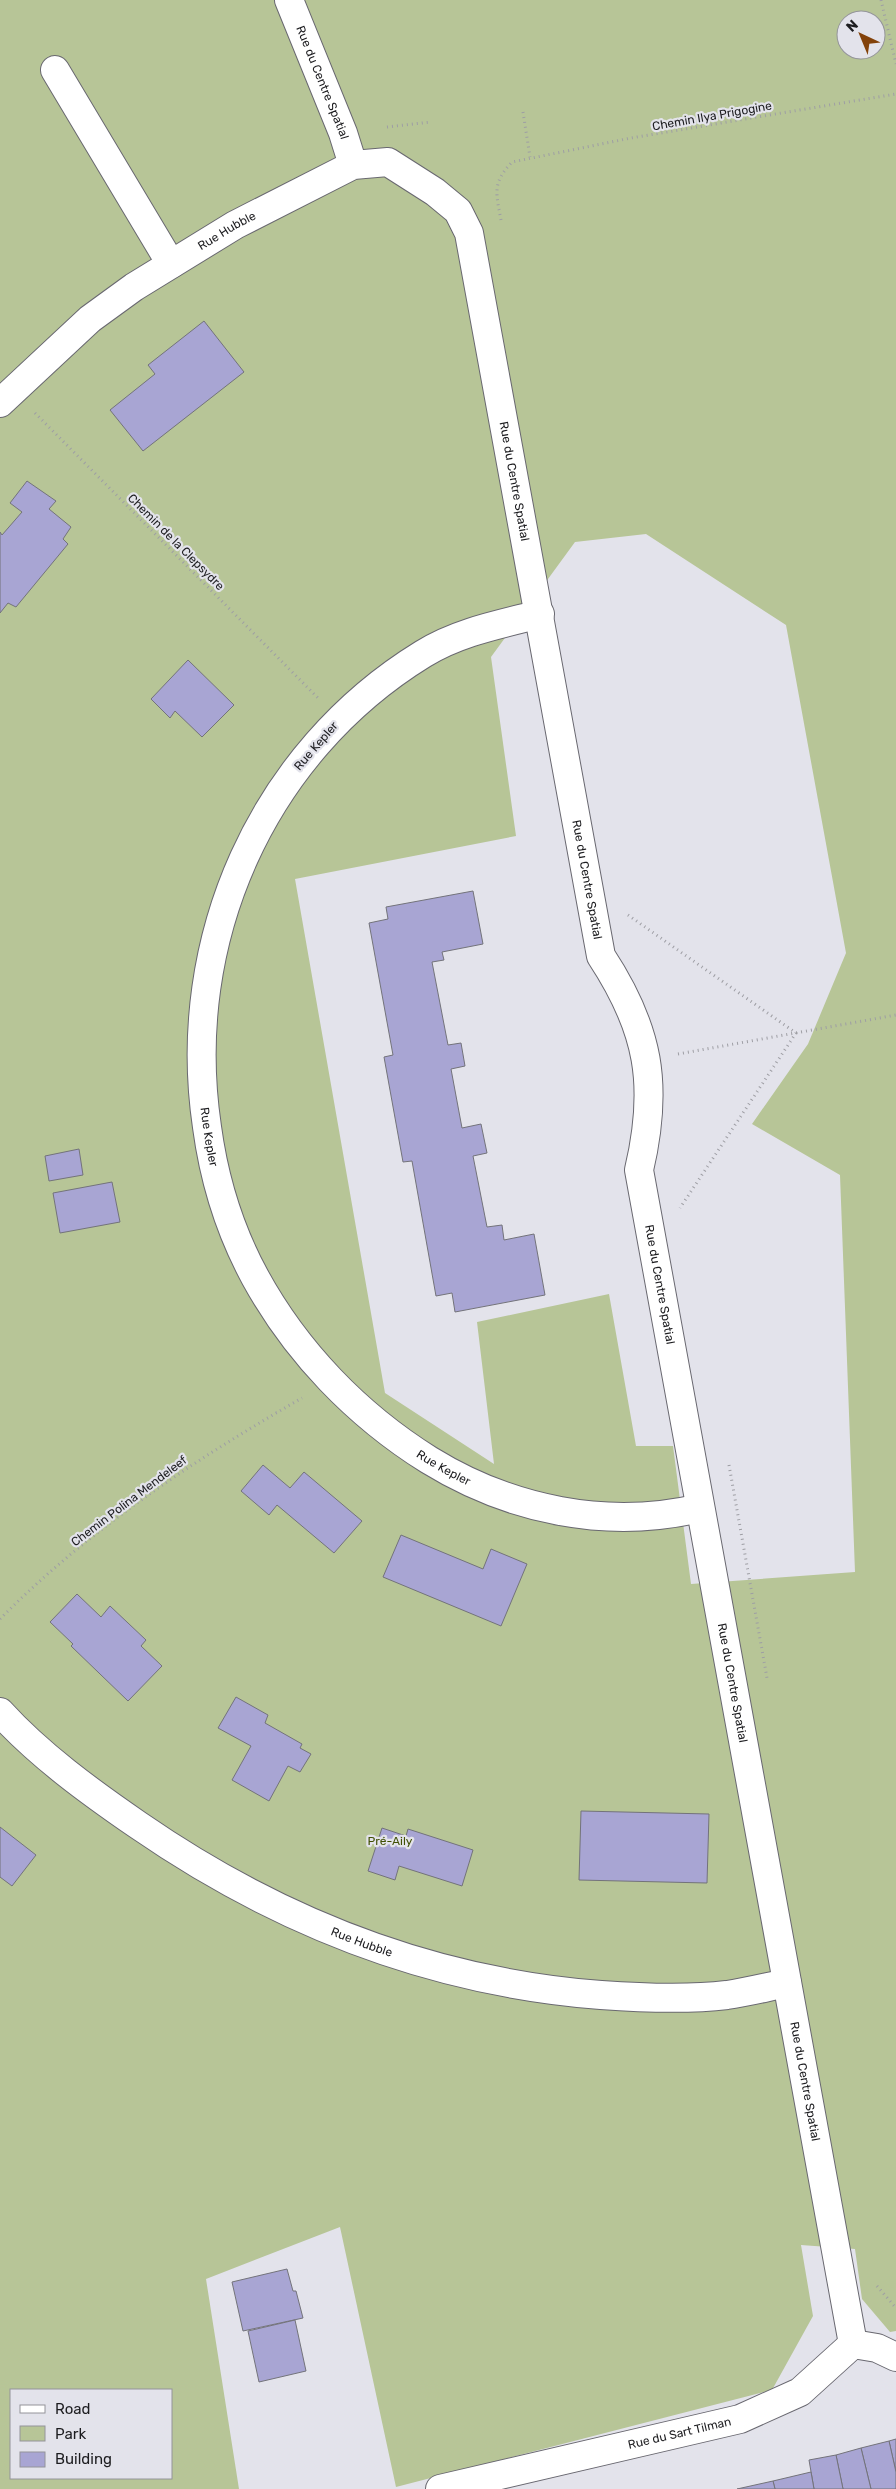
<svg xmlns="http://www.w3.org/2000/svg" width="896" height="2489" viewBox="0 0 896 2489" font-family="Rubik,sans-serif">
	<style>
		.green { fill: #b7c597; fill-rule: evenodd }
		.building { fill: #a8a5d3; stroke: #73737a }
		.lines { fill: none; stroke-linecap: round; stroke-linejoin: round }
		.street-casing { stroke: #696870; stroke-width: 30 }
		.path { stroke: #9e9ea4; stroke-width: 3; stroke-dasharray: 1 4; stroke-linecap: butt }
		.street { stroke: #fff; stroke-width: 28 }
		.labels { text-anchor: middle; stroke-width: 4.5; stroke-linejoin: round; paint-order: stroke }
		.street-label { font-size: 12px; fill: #1d1d20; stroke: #e3e3eb }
		.park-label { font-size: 12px; fill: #405004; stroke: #e3e3eb }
	</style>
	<rect width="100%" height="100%" fill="#e3e3eb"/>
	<path class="green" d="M0,0h896v2331l-6,1 -28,-33 -7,-50 -54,-4 12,71 -41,74 -376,97 -56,-260 -134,52 33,210h-239zM846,20h30v30h-30zM646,534l140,91 60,328 -38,91 -56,80 88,51 15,397 -164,12 -18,-138h-37l-27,-152 -132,28 17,142 -109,-71 -90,-514 221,-43 -25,-179 84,-115zM11,2390h160v88h-160z"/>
	<g class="building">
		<path d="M204,321l40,51 -101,79 -33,-41 45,-36 -7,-9z"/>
		<path d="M27,481l29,20 -7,8 22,18 -8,12 5,5 -52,63 -8,-4 -8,10v-81l2,3 20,-23 -12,-9z"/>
		<path d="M188,660l46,45 -32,32 -27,-26 -5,7 -19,-19z"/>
		<path d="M473,891l10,53 -41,8 2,8 -12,2 16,83 13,-2 4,23 -14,3 11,59 19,-4 6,29 -14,3 14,71 15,-2 2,15 30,-6 11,61 -90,17 -3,-19 -16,3 -24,-135 -9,1 -19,-105 9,-2 -24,-132 19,-4 -2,-12z"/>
		<path d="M79,1149l4,26 -34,6 -4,-25z"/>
		<path d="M112,1182l8,40 -60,11 -7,-40z"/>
		<path d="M263,1465l27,23 14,-16 58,49 -28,32 -57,-48 -8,10 -28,-24z"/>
		<path d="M401,1535l82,34 8,-20 36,15 -26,62 -118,-49z"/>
		<path d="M77,1594l24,23 9,-11 36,34 -5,6 21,20 -34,35 -57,-55 2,-2 -23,-22z"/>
		<path d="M236,1697l32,18 -3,8 37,21 -2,4 11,6 -11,18 -12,-6 -19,35 -37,-21 19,-34 -33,-18z"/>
		<path d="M581,1811l128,3 -2,69 -128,-3z"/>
		<path d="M0,1827l36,28 -24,31 -12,-9z"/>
		<path d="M382,1828l24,8 2,-7 65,21 -11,36 -63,-20 -4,14 -27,-9z"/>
		<path d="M287,2269l6,22h3l7,27 -60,13 -11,-49z"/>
		<path d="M295,2320l11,51 -47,11 -11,-51z"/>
		<path d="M896,2439v33l-7,-31z"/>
		<path d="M889,2441l7,31v17h-25l-10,-41z"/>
		<path d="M861,2448l10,41h-28l-7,-34z"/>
		<path d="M836,2455l7,34h-29l-5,-29z"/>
		<path d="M811,2472l3,17h-39l-2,-8z"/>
		<path d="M773,2481l2,8h-38z"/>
	</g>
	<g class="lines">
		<defs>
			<g id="street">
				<path id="s1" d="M289,0l54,133 10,32"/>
				<path d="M55,70l116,194"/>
				<path id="s2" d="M0,403l90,-84 44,-32 101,-62 118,-60 35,-3 47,30 23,19 11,22 132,723c48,73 58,129 38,214l214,1174"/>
				<path id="s3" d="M540,614c-39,10 -82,18 -117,40 -161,99 -244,286 -216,473 7,52 23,104 48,150 41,75 102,138 174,183 81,50 178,70 271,48"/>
				<path id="s4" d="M0,1712c39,43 90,80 138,113 139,96 293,157 463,170 42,3 85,5 126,0 20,-3 40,-8 60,-12"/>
				<path id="s5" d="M440,2489l300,-70 60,-27 53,-48 24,4 19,9"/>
			</g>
		</defs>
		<use href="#street" class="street-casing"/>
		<g class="path">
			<path d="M881,0l15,64"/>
			<path d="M523,112l7,45"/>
			<path d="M387,127l44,-5"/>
			<path d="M501,220c-5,-27 -9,-37 11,-58l119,-24 265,-44"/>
			<path d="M35,413l283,285"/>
			<path d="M628,915l168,118 -116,175"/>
			<path d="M678,1054l218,-39"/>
			<path d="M729,1465l38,213"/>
			<path d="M0,1619c88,-89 194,-159 302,-221"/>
			<path d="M877,2286l19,22"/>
		</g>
		<use href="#street" class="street"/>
	</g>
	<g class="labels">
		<g class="street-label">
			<text dy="4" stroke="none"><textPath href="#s1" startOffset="89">Rue du Centre Spatial</textPath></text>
			<text transform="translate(712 116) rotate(-10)" y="4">Chemin Ilya Prigogine</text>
			<text dy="4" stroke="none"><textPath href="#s2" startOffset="286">Rue Hubble</textPath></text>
			<text dy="4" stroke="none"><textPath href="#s2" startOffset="826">Rue du Centre Spatial</textPath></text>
			<text transform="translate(176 542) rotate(45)" y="4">Chemin de la Clepsydre</text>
			<text transform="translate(316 746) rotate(-49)" y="4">Rue Kepler</text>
			<text dy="4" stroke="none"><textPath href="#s2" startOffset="1231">Rue du Centre Spatial</textPath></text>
			<text dy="4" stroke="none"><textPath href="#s3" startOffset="685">Rue Kepler</textPath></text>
			<text dy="4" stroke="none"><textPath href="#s2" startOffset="1650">Rue du Centre Spatial</textPath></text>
			<text dy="4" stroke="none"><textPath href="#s3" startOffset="1105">Rue Kepler</textPath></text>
			<text transform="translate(129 1501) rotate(-37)" y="4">Chemin Polina Mendeleef</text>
			<text dy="4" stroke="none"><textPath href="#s2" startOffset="2055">Rue du Centre Spatial</textPath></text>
			<text dy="4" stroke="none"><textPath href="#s4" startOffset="432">Rue Hubble</textPath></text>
			<text dy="4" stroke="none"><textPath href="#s2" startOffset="2460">Rue du Centre Spatial</textPath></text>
			<text dy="4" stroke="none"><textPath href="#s5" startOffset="246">Rue du Sart Tilman</textPath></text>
		</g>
		<g class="park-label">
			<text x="390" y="1845">Pré-Aily</text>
		</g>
	</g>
	<rect x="10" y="2389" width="162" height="90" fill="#e3e3eb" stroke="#94949a"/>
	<rect x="20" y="2405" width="25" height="8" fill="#ffffff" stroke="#94949a"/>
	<text x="55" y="2414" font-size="15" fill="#1d1d20">Road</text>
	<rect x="20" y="2426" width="25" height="15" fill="#b7c597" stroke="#94949a"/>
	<text x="55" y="2439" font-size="15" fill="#1d1d20">Park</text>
	<rect x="20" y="2452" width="25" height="15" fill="#a8a5d3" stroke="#94949a"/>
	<text x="55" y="2464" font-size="15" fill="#1d1d20">Building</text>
	<g transform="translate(861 35) rotate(316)"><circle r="24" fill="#e3e3eb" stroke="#94949a"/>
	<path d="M0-4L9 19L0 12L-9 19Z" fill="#83420a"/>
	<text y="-8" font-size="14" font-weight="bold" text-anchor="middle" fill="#1d1d20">N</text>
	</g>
</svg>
